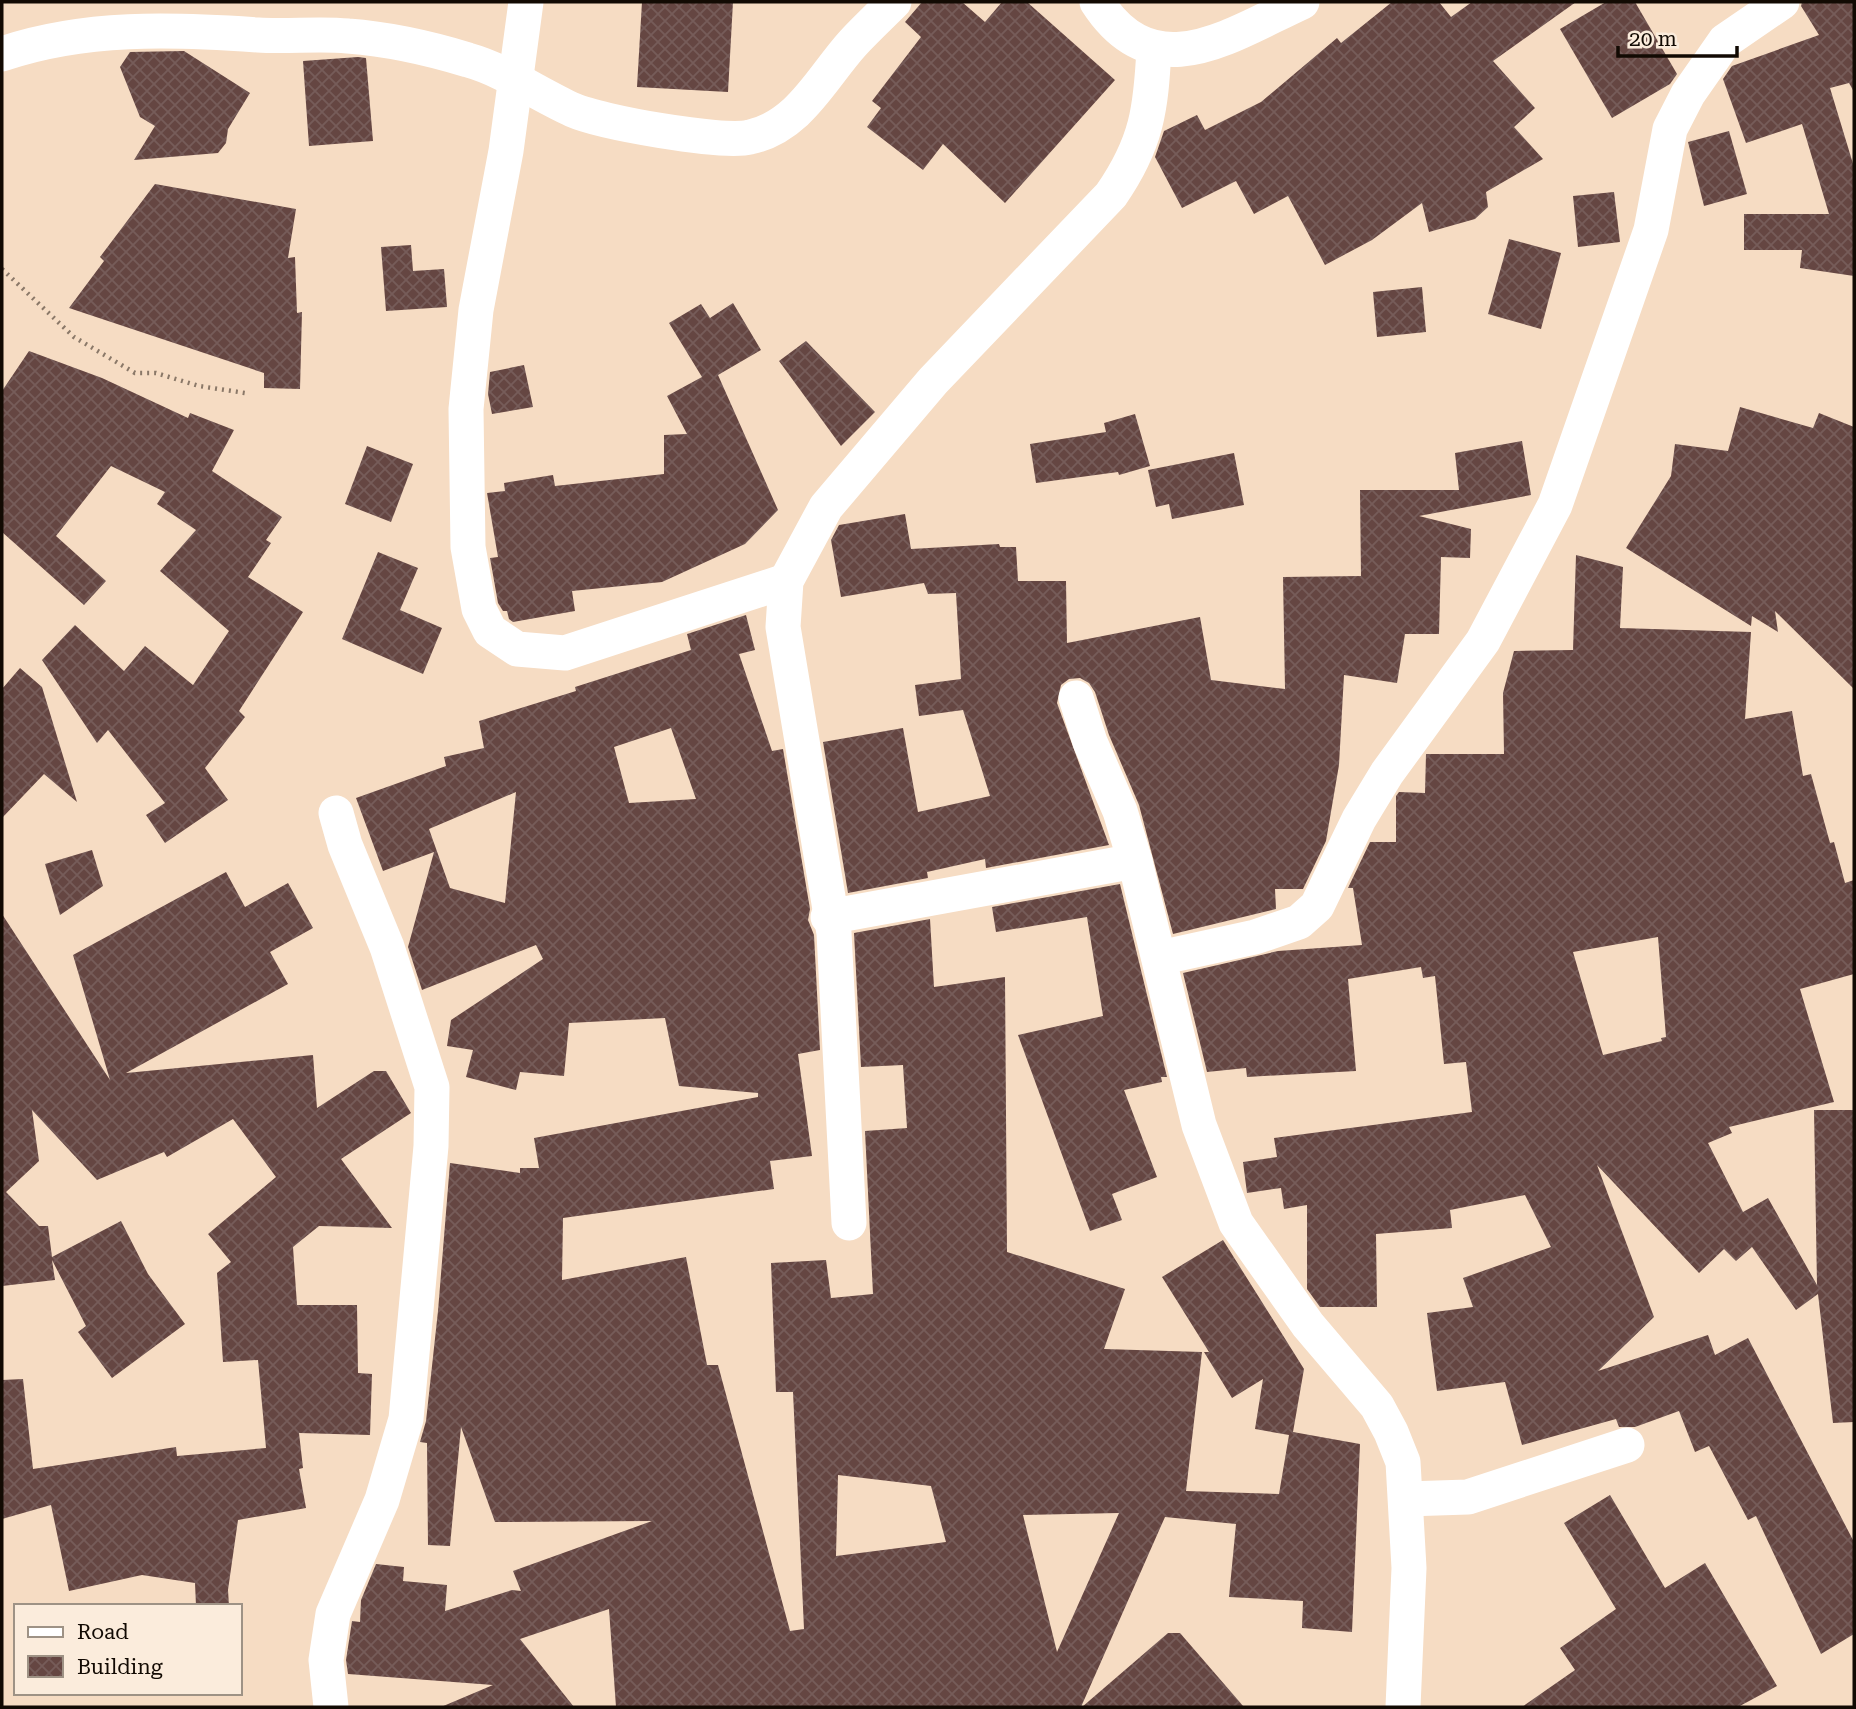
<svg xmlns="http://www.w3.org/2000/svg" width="1856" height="1709" viewBox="0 0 1856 1709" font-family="'Roboto Serif',serif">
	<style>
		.building { fill: url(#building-cross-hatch); fill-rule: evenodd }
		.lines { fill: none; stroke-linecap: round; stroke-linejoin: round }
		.path { stroke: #8a7868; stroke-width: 4.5; stroke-dasharray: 2 5; stroke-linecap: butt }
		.minor { stroke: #fff; stroke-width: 35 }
	</style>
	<defs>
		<pattern id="building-cross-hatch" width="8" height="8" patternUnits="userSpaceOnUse" patternTransform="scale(1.75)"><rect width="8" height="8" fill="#654642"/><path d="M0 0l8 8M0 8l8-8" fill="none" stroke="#765c59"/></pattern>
	</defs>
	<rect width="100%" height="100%" fill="#f6dcc3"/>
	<g class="building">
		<path d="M642,2h91l-5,90 -91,-5z"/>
		<path d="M922,2h40l23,20 17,-20h25l88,78 -110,123 -62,-59 -20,26 -56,-43 14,-19 -9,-7 49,-64 -16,-15z"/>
		<path d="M1392,2h47l12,15 21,-15h104l-83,59 42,47 -21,19 29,32 -57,33 2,15 -13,12 -46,13 -7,-29 -50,37 -47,25 -37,-69 -34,18 -18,-33 -54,27 -27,-51 9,-26 33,-16 8,15 56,-28 76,-64 4,5z"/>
		<path d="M1606,2h29l42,72 -7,10 -58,34 -52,-89z"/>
		<path d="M1802,2h52v90l-5,-9 -19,5 24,79v109l-54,-8 2,-18h-58v-36h85l-27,-90 -56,19 -23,-64 9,-13 87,-31 -18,-29z"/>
		<path d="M184,51l66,42 -22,36 -2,14 -8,10 -84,7 21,-34 -15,-9 -20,-50 10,-15z"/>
		<path d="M358,57l8,1 7,83 -64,5 -6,-85z"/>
		<path d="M1729,131l18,63 -43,12 -16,-64z"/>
		<path d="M155,184l141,25 -8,49 7,-1 2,56 5,-1 -2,77 -36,-1v-15l-195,-65 35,-47 -4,-4z"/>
		<path d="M1614,192l6,50 -42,5 -5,-51z"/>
		<path d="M1509,239l52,14 -20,76 -53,-15z"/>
		<path d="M411,245l2,26 31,-2 3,38 -61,4 -5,-64z"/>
		<path d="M1422,287l4,45 -49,5 -4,-45z"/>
		<path d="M733,303l28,47 -43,25 60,135 -33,34 -83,38 -90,9 3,20 -62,11 -4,-3 -2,-8h-4l-5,-8 -8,-45 8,-1 -11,-64 18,-2 -1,-8 49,-8 2,11 109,-12v-39l23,-1 -20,-38 35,-19 -33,-54 32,-19 9,14z"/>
		<path d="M806,341l69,71 -34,34 -62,-85z"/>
		<path d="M29,351l73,27 86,40 2,-5 44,17 -22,41 70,46 -16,23 5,3 -23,34 55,35 -64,99 6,6 -40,51 23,32 -63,43 -19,-28 19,-12 -57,-73 -11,13 -55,-83 33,-35 49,46 21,-25 48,39 36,-54 -69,-60 36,-41 -39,-26 8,-12 -54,-26 -55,70 50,45 -22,24 -82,-73v-141z"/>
		<path d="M524,365l9,42 -41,7 -4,-20 2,-22z"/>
		<path d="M1740,407l73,21 6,-15 35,14v262l-79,-78 3,21 -26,-16 -1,10 -125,-78 45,-72 4,-32 53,7z"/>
		<path d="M1135,414l15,52 -31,9 -1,-3 -82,11 -6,-39 76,-12 -2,-9z"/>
		<path d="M1522,441l9,54 -112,21 52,13 -1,29 -29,-1 -2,77h-34l-8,49 -53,-8 -5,90 -13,76 -23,48h-28l1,20 -103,25 -34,-129 -30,-70 -14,-43 -6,-9 -9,-5 -11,1 -8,6 -4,18 52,142 -123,23 -1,-9 -58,13 1,6 -80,15 -25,-151 80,-14 15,84 72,-16 -27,-86 -44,6 -4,-31 46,-6 -5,-86 -28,1 -4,-11 -83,14 -10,-57 8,-15 66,-11 6,35 88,-5 1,3h16l2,34h48l1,62 133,-26 11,63 74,9 -2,-112 78,-1 -1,-86h99l-4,-37z"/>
		<path d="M367,446l46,18 -22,58 -46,-18z"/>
		<path d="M1234,453l10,52 -72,14 -3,-15 -13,3 -8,-37z"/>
		<path d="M378,552l40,16 -18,42 42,18 -19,46 -81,-35z"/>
		<path d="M1576,555l47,12 -3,61 131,4 -6,87 47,-8 11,65 8,-2 19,69 4,-1 11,41 9,-3v94l-54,15 34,113 -105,25 3,6 -24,10 35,69 25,-14 49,87 -3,-175h40v312l-21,1 -15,-129 -22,16 -44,-63 -16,14 -12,-12 -25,24 -102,-108 57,152 -56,54 110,-36 7,20 33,-17 106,204v92l-33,20 -65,-138 -8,4 -39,-74 -14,6 -16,-41 -44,16h-16l-3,-8 -94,26 -17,-63 -68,9 -10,-78 46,-6 -10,-29 88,-31 -26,-52 -75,15 2,18 -76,6 1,73h-57l-13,-18v-84l-23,4 -3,-21 -34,5 -4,-31 34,-5 -3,-19 198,-26 -6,-50 -22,2 -9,-88 -12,2 -2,-11 -73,12 8,92 -109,6 -1,-9 -39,4 -24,-99 95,-22 84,-6 -9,-57h-5l22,-46h26v-46l3,-4 26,1 1,-39h78l-1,-61 11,-42 59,-1zM1658,937l8,100 -5,1 1,3 -59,14 -30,-103z"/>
		<path d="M746,615l9,35 -16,4 33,97 11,-2 27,160 -2,11 6,15 6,115 -22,4 14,102 -42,5 4,28 -211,29 -1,62 124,-23 21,108h11l72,266 14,-2 -11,-237h-17l-5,-129 55,-3 5,38 42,-4 -8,-163 42,-3 -4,-63 -42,2 -7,-134 76,-14 4,68 71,-10 2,275 118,37 -21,60 98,3 -16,139 93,3 10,-59 -34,-6 8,-50 -31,19 -28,-46h5l-47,-75 61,-37 81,129 -11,63 67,12 -8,188 -50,-4 1,-27 -74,-4 7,-73 -71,-7 -84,190h-465l-7,-98 -89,30 54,68h-133l52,-22 -145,-11 -2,-14 6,-39 8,1 1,-22 15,-36 28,3 -1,14 44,4 -2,26 67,-21 9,1 -8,-20 139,-50 -157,1 -34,-95 -11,119 -22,-1 -1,-102 -7,-1 6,-21 12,-110 12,-148 70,10v-5h19l-5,-30 224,-41v-4l-79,-7 -14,-68 -96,5 -5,53 -44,-4 -4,18 -50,-13 7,-27 -26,-4 4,-26 92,-61 -7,-14 -114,45 -14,-43 26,-95 -51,19 -27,-73 90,-32 -2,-9 40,-9 -5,-27 97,-30 -1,-4 116,-37 -4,-16zM671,728l25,71 -67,4 -15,-56zM516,792l-11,111 -55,-15 -21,-59zM838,1475l93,11 15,56 -110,14zM1119,1513l-62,139 -34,-137z"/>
		<path d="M20,668l22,19 35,115 -33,-28 -42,44v-129z"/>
		<path d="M92,850l11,36 -43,29 -15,-51z"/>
		<path d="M226,872l19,35 43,-24 25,45 -43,24 18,32 -162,89 187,-18 4,53 57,-37h12l25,42 -70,46 51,69 -73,-2 -26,21 4,58h60l1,68 14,1 -2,61 -71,-2 4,35 -4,1 7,39 -68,12 -10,70 1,16h-33l-1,-23 -53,-8 -73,16 -18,-86 -49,14v-139l21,-1 10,90 143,-22 1,9 89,-8 -8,-88 -35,2 -6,-89 14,-11 -23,-28 68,-57 -43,-58 -66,38 -3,-5 -67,28 -65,-70 7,51 -33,31 33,34h9l4,31 69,-36 27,53 37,50 -73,54 -34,-46 8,-6 -34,-66 3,20 -53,6v-372l108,166 -37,-125z"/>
		<path d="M1120,884l47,193h-6l1,5 -38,8 33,87 -45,17 10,26 -32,11 -72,-196 85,-19 -16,-99 -91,15 -4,-25z"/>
		<path d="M1610,1495l55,93 40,-25 72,123 -39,21h-216l53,-37 -15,-22 56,-39 -52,-86z"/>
		<path d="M1168,1633h12l64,74h-162z"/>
	</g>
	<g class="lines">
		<path class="path" d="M2,269l72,68 61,36h21l43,13 46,7"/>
		<g class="minor">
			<path d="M526,2l-20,149 -30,159 -10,99 2,138 11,62 11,22 27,18 48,4 221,-72"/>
			<path d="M1097,2c57,88 133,33 205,0"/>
			<path d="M2,54c82,-28 170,-25 256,-19 30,2 61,-2 90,1 40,3 81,12 120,24 36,10 70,34 105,50 27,12 149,34 177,27 50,-11 72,-60 103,-94 13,-14 28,-28 41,-41"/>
			<path d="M1076,698l14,44 30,69 15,50 64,264 37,98 72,102 69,81 14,26 12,30 6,106 -6,139"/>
			<path d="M828,917l307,-56"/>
			<path d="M1159,958l96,-21 44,-15 18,-16 42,-87 28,-46 96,-132 72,-136 96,-275 19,-101 18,-35 37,-53 57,-39"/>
			<path d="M849,1223l-15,-290 -51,-306 3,-46 40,-74 107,-126 178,-186c36,-52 40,-86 43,-147"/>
			<path d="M1406,1499l62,-2 159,-52"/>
			<path d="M331,1707l-5,-47 7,-46 49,-114 24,-81 25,-273 1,-59 -45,-140 -42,-102 -9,-32"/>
		</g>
	</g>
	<rect width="1856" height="1709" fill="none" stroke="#120a03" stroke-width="7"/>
	<rect x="14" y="1604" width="228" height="91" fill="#fbecdc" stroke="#9e9285" stroke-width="2"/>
	<rect x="28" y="1627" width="35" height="10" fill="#ffffff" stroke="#9e9285" stroke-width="2"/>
	<text x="77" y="1639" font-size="21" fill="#120a03">Road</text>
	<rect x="28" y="1656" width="35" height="21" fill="url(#building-cross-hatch)" stroke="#9e9285" stroke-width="2"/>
	<text x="77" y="1674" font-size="21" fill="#120a03">Building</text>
	<path d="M1618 46v10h119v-10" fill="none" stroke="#120a03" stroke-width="3.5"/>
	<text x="1629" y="46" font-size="21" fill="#120a03" stroke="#fbecdc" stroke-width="5" paint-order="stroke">20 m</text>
</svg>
